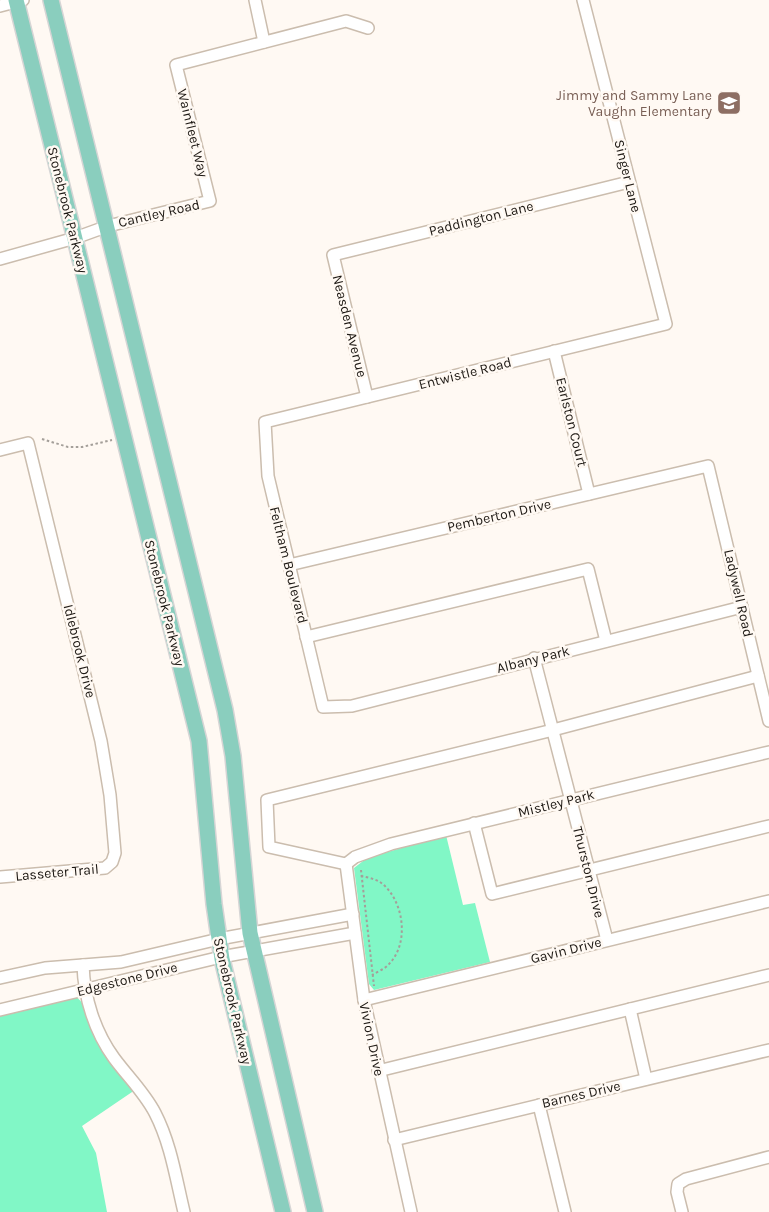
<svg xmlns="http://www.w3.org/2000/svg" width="769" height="1212" viewBox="0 0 769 1212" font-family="Karla,sans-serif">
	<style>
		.green { fill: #81f7c6 }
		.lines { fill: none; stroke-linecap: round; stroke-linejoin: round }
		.minor-casing { stroke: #cbbdae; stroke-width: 14 }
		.major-casing { stroke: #d6d5d5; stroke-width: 18 }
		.path { stroke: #a49f99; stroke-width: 2; stroke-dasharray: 2.5 2.5; stroke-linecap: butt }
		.minor { stroke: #fff; stroke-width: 11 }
		.major { stroke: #8acebe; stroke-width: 15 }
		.labels { text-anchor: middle; stroke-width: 5; stroke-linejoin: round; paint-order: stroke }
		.education-label { font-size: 14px; fill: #785e54; stroke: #fff9f3; text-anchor: end }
		.street-label { font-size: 14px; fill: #1d1813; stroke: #fff9f3 }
	</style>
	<rect width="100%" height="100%" fill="#fff9f3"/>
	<g class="green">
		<path d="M446,835l17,70 12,-2 15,59 -116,28 -5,-6 -15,-116 13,-10z"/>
		<path d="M75,996c12,8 12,22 17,34 7,23 28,42 43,60l-53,36 14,27 11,59h-107v-197z"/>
	</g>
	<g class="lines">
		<defs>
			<g id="minor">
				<path d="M255,0l9,42"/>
				<path d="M583,0l83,324 -401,98 3,54 55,231 29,-1 390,-99"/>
				<path d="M0,6l23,-6"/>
				<path d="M0,259l75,-21 33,-12 102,-25 -34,-136 170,-44 22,7"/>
				<path d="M554,351l35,143"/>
				<path d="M367,397l-34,-142 296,-73"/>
				<path d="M0,450l28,-7 73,298 9,54 5,58 -3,9 -7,6 -105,9"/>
				<path d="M289,565l419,-99 61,255"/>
				<path d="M306,637l282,-68 18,72"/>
				<path d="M534,658l73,282"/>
				<path d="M474,823l18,71 277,-68"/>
				<path d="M346,864l-77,-17 -2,-47 286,-70 205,-54"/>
				<path d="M346,864l9,-7 36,-13 378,-92"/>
				<path d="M346,864l18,136 47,212"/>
				<path d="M83,965c1,33 12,67 31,93 14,19 30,34 41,55 16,31 21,66 29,99"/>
				<path d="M0,978l45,-10 76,-6 98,-23 134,-25"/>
				<path d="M364,1000l405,-99"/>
				<path d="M630,1009l16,70"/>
				<path d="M0,1010l221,-53 134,-24"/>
				<path d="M378,1071l391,-96"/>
				<path d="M539,1105l26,107"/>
				<path d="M394,1140l375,-90"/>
				<path d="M682,1212l-5,-20 1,-8 8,-5 83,-22"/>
			</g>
			<g id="major">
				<path d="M16,0l183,741 15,163 8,55 61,253"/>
				<path d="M51,0l174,710 8,46 17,177 65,279"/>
			</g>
		</defs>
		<use href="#minor" class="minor-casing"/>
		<use href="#major" class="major-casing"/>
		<g class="path">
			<path d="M42,439l26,8h14l30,-7"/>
			<path d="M361,870l13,116"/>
			<path d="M361,876c6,1 14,3 19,6 24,17 30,61 9,82 -4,5 -12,8 -17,11"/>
		</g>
		<use href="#minor" class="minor"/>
		<use href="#major" class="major"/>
	</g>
	<defs>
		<symbol id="school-square" viewBox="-11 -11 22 22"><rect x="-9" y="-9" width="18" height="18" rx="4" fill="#8d6e63" stroke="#fff9f3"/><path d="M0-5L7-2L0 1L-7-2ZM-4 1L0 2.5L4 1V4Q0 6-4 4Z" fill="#fff"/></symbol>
	</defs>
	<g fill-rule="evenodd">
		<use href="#school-square" x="715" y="89" width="28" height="28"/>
	</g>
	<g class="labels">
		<g class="education-label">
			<text x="712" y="100">Jimmy and Sammy Lane<tspan x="712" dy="16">Vaughn Elementary</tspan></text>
		</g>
		<g class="street-label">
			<text transform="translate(193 133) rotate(76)" y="5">Wainfleet Way</text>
			<text transform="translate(628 176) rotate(76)" y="5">Singer Lane</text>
			<text transform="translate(68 210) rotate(76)" y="5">Stonebrook Parkway</text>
			<text transform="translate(159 213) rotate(-13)" y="5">Cantley Road</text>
			<text transform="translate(481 218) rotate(-14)" y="5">Paddington Lane</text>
			<text transform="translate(350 326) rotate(76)" y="5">Neasden Avenue</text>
			<text transform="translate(465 373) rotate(-14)" y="5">Entwistle Road</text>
			<text transform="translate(572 422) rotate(76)" y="5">Earlston Court</text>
			<text transform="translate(499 515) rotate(-13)" y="5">Pemberton Drive</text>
			<text transform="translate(289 565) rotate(76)" y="5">Feltham Boulevard</text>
			<text transform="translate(739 593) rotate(77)" y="5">Ladywell Road</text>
			<text transform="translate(165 603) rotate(76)" y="5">Stonebrook Parkway</text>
			<text transform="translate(80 651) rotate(76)" y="5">Idlebrook Drive</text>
			<text transform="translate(533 659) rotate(-14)" y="5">Albany Park</text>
			<text transform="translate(556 803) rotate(-14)" y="5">Mistley Park</text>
			<text transform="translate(57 872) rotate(-5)" y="5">Lasseter Trail</text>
			<text transform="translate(589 872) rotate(76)" y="5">Thurston Drive</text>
			<text transform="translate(566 950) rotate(-14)" y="5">Gavin Drive</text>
			<text transform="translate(127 979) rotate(-14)" y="5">Edgestone Drive</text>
			<text transform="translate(233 1001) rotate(77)" y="5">Stonebrook Parkway</text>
			<text transform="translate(372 1039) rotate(78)" y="5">Vivion Drive</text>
			<text transform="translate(581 1094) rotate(-13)" y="5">Barnes Drive</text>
		</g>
	</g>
</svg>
